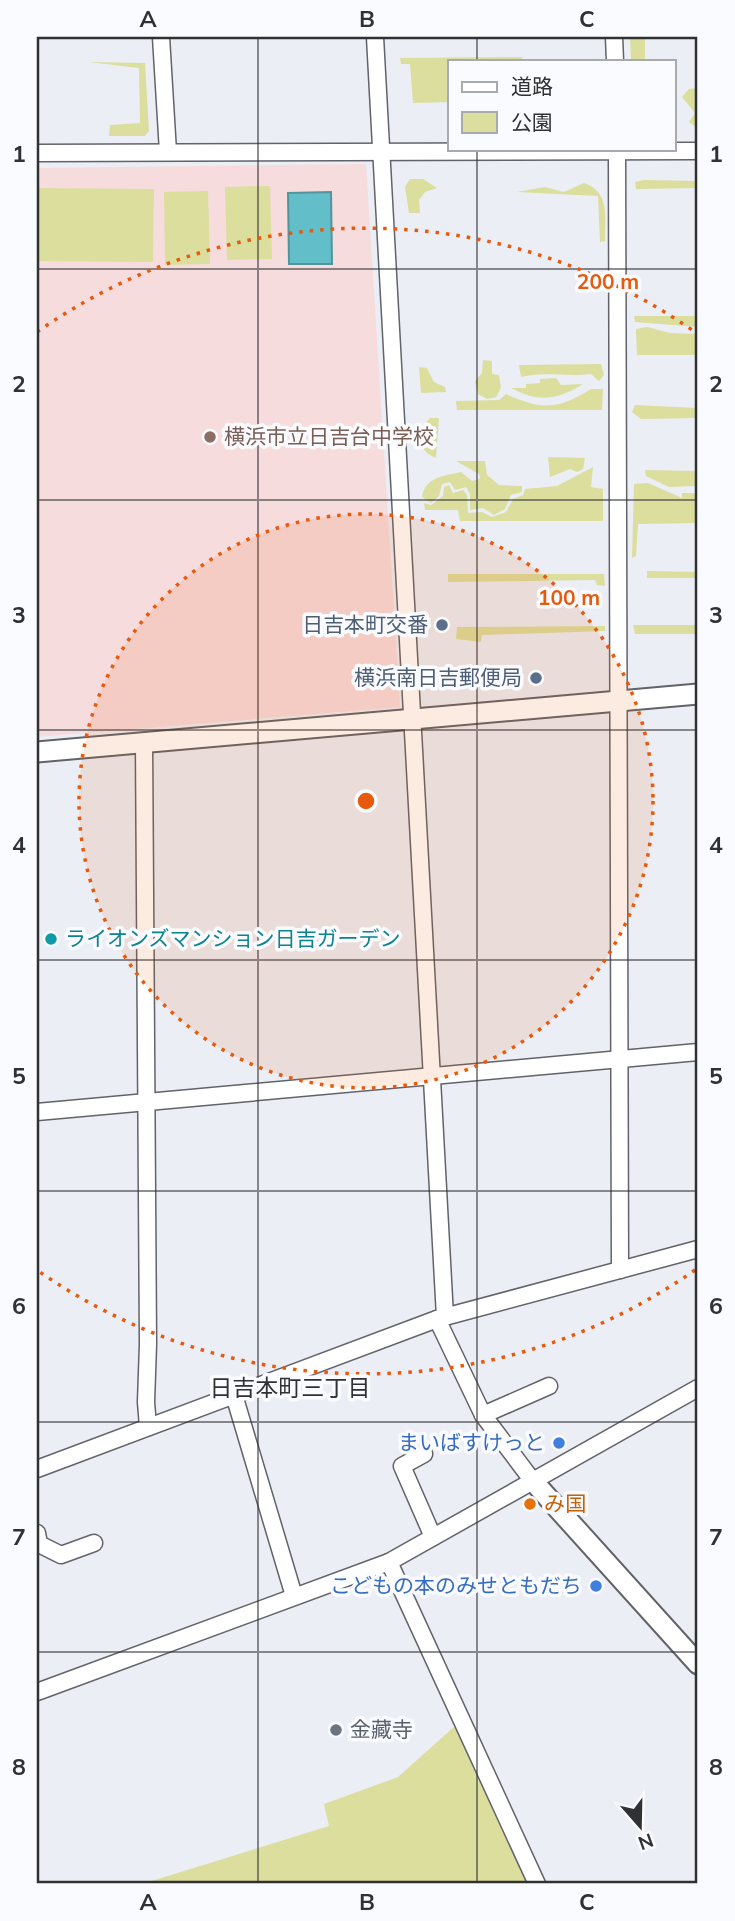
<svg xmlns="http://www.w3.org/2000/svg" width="735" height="1921" viewBox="0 0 735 1921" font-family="Mulish,'Noto Sans JP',sans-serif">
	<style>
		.education { fill: #f7dcdd }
		.green { fill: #dbde9d }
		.water { fill: #62bec8; stroke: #53949b; stroke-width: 2 }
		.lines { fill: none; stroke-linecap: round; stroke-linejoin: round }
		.minor-casing { stroke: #616369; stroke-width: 19 }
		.tertiary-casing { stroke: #616369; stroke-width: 23 }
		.minor { stroke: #fff; stroke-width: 16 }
		.tertiary { stroke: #fff; stroke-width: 19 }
		.grid { fill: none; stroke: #303133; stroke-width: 2; stroke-opacity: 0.55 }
		.ring { fill: none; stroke: #e8590c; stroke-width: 3.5; stroke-dasharray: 3.5 7 }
		.education-dot { fill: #8d6e63; stroke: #fafbfe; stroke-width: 2.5 }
		.service-dot { fill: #5c6f8a; stroke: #fafbfe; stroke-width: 2.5 }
		.culture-dot { fill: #0f9aa8; stroke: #fafbfe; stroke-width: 2.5 }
		.shop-dot { fill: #3f7fe0; stroke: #fafbfe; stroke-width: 2.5 }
		.food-dot { fill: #e8710a; stroke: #fafbfe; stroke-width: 2.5 }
		.worship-dot { fill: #6b7280; stroke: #fafbfe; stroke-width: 2.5 }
		.labels { text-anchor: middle; stroke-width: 7; stroke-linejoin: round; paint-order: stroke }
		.education-label { font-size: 21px; fill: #785e54; stroke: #fafbfe; text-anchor: start }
		.service-label { font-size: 21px; fill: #4e5e75; stroke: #fafbfe; text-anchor: end }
		.culture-label { font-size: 21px; fill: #0d838f; stroke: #fafbfe; text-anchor: start }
		.shop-label { font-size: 21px; fill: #366cbe; stroke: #fafbfe; text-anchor: end }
		.food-label { font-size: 21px; fill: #c56008; stroke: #fafbfe; text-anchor: start }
		.worship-label { font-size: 21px; fill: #5b616d; stroke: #fafbfe; text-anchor: start }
		.neighbourhood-label { font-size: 23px; fill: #303133; stroke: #fafbfe }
		.centre { fill: #e8590c; stroke: #fafbfe; stroke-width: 3.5 }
		.ring-label { font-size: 21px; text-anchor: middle; font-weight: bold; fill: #e8590c; stroke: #fafbfe; stroke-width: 7; stroke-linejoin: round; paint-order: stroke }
		.neatline { fill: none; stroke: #303133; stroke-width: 2.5 }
		.grid-label { font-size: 23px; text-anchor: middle; font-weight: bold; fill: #303133 }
	</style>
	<rect width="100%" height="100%" fill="#ebeef5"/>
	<path class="education" d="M366,164l34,543 -363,30v-569z"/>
	<g class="green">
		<path d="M630,37h68v1h-53v23h-14z"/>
		<path d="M523,57l-3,4h-70v51l-1,-10 -36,1 -3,-39h-9l-1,-6z"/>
		<path d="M89,62l56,1 4,68 -4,5h-36l1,-11 30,-2 -1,-55z"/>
		<path d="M698,88l-1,40 -8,-6 6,-9 -13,-16 7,-8z"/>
		<path d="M410,179h13l14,9 -12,4 -6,8 1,13h-11l-4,-26z"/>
		<path d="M644,180l54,1v7l-62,1 -1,-7z"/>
		<path d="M584,183c26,9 21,34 21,58l-5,1 -2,-46 -81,-4 28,-5 19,5z"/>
		<path d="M270,186l2,73 -45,1 -2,-73z"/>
		<path d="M37,188l117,1 -1,73 -116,-1z"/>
		<path d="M208,191l2,73 -45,1 -1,-73z"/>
		<path d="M634,316h64v11l-63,-5z"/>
		<path d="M647,327l23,6 28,1v21h-61l-1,-26z"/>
		<path d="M483,360l9,1v13l7,1 2,13 -5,9 -9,2 -9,-5 -3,-13 7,-8z"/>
		<path d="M601,364l3,11 -5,6 -8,-7c-24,3 -46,-3 -70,3l-2,-12z"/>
		<path d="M419,367l8,1 7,14 11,5 1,5 -25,1z"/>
		<path d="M556,378l5,7 22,-1c-26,16 -44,19 -72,4h15v-4l14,-1v-4z"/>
		<path d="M591,389h12l-1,21h-145l-1,-9 43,-1 7,-6c36,16 51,16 85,-5z"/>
		<path d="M635,405l63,3v10l-57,1 -9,-7z"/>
		<path d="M430,418h9l-3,40c-21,-9 -20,-25 -6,-40z"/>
		<path d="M548,457l37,1 -2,11 -6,3 -7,-3 -20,8z"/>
		<path d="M456,461h29l2,14 12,10 23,1v6l-11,3 -6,14 -11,6 -11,-7 -13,2v-16l-4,-7 -11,3 -5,-8 -8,2 -3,12 -8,7 -9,-6c3,-20 22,-21 39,-25l11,9 8,-2 -1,-5z"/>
		<path d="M593,467l-2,20 12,2v32h-143l-2,-11h-33l-1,-7 7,2 12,-9 1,-9 5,-2 4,8 10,-3 4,5 1,18 14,-1 10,5 14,-5 7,-13 10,-4 2,-6 32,-3z"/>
		<path d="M645,470l53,1v15l-29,1 -23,-11z"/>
		<path d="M648,483l34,15v-5h16v30l-60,1 -2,32 -4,2 2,-74z"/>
		<path d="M647,571l51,1v6h-51z"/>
		<path d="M448,574h156l1,12 -8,-1 -2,-5 -147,2z"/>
		<path d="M633,625h65v9h-63z"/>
		<path d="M605,626v5l-123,4 -1,7 -25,-3 1,-12z"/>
		<path d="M455,1726c22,55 56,105 82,158h-395l187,-58 -5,-22 74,-27z"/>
	</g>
	<path class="water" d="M331,192l1,72h-43l-1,-71z"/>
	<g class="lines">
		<defs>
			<g id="minor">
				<path d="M161,37l7,115"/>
				<path d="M375,37l70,1280"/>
				<path d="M614,37l1,24"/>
				<path d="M617,149l3,1121"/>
				<path d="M37,153l661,-2"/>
				<path d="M144,742l4,602 -2,58 2,25"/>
				<path d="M37,1112l661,-60"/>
				<path d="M437,1319l46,96 49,65"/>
				<path d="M234,1395l60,201"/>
				<path d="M483,1415l66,-29"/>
				<path d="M424,1454l-22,12 31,71"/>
				<path d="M37,1469l400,-150 261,-70"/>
				<path d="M37,1533l2,11 22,11 33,-12"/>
				<path d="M389,1562l148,322"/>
				<path d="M37,1692l352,-130 309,-174"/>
			</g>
			<g id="tertiary">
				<path d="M37,752l661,-58"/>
				<path d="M532,1480l166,184"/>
			</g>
		</defs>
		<use href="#minor" class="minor-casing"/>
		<use href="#tertiary" class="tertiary-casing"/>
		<use href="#minor" class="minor"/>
		<use href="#tertiary" class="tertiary"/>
	</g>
	<path class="grid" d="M258,37v1847M477,37v24M477,149v1735M37,269h661M37,500h661M37,730h661M37,960h661M37,1191h661M37,1422h661M37,1652h661"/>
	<circle cx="366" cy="801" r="287" fill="#e8590c" fill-opacity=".12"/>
	<g class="ring">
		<circle cx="366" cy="801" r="287"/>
		<path d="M695 1270A573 573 0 0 1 37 1270M37 332A573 573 0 0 1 695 332"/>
	</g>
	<circle class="education-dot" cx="210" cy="437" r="7"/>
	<g class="service-dot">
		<circle cx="442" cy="625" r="7"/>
		<circle cx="536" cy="678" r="7"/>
	</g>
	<circle class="culture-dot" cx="51" cy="939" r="7"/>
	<g class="shop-dot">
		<circle cx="559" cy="1443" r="7"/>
		<circle cx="596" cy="1586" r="7"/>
	</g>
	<circle class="food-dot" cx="530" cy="1504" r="7"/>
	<circle class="worship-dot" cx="336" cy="1730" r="7"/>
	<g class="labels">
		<g class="education-label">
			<text x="224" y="444">横浜市立日吉台中学校</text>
		</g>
		<g class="service-label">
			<text x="428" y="632">日吉本町交番</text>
			<text x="522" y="685">横浜南日吉郵便局</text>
		</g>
		<g class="culture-label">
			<text x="65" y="946">ライオンズマンション日吉ガーデン</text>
		</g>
		<g class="shop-label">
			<text x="545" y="1450">まいばすけっと</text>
			<text x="582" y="1593">こどもの本のみせともだち</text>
		</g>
		<g class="food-label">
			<text x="544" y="1511">み国</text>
		</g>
		<g class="worship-label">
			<text x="350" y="1737">金藏寺</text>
		</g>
		<g class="neighbourhood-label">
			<text x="290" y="1396">日吉本町三丁目</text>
		</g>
	</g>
	<circle cx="366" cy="801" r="10" class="centre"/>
	<g class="ring-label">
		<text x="608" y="289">200 m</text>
		<text x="569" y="605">100 m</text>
	</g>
	<rect width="735" height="1921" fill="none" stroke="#fafbfe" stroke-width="77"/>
	<rect x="448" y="60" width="228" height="91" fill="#fafbfe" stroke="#a9aaad" stroke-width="2"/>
	<rect x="462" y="82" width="35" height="10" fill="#ffffff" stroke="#a9aaad" stroke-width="2"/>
	<text x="511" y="94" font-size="21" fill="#303133">道路</text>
	<rect x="462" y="112" width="35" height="21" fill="#dbde9d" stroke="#a9aaad" stroke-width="2"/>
	<text x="511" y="130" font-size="21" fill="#303133">公園</text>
	<g transform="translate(640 1826) rotate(160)" stroke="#fafbfe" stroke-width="5" paint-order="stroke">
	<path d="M0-5L12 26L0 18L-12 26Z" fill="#303133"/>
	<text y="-10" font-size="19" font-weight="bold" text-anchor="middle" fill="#303133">N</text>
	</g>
	<rect x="38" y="38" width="658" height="1844" class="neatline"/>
	<g class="grid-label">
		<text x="148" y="27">A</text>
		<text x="367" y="27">B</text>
		<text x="587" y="27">C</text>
		<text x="19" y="162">1</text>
		<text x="716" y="162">1</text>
		<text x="19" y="392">2</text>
		<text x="716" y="392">2</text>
		<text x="19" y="623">3</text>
		<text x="716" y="623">3</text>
		<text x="19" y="853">4</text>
		<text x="716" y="853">4</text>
		<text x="19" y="1084">5</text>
		<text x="716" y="1084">5</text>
		<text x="19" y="1314">6</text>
		<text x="716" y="1314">6</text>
		<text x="19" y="1545">7</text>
		<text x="716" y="1545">7</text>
		<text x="19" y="1775">8</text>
		<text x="716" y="1775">8</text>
		<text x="148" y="1910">A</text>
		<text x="367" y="1910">B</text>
		<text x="587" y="1910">C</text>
	</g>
</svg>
